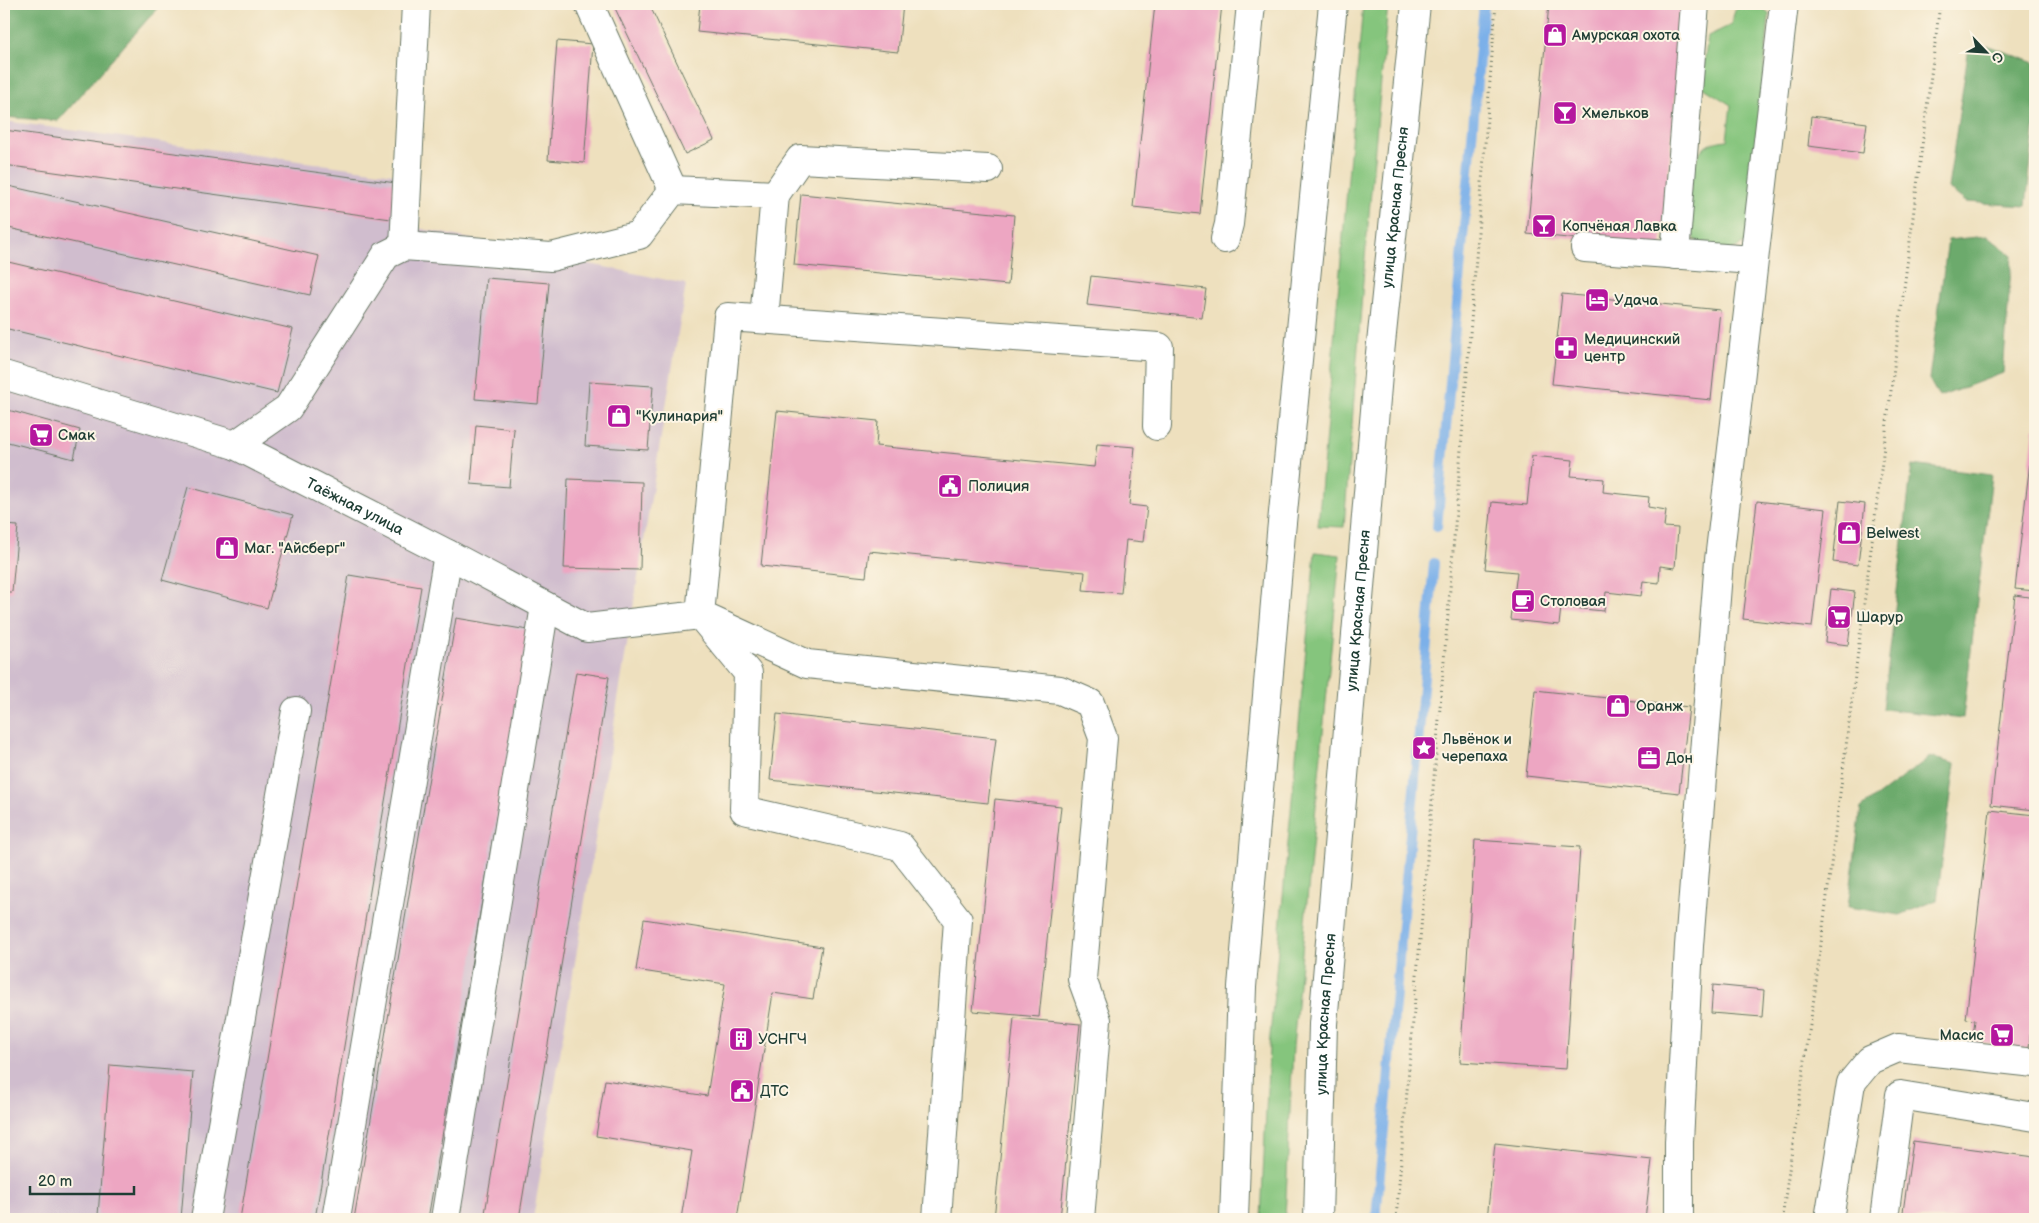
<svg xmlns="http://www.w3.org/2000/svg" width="2039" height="1223" viewBox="0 0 2039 1223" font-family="'Balsamiq Sans',sans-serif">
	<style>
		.industrial { fill: #d0bdce }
		.green { fill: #85c57d; stroke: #528158 }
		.forest { fill: #6caa6c; stroke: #467450 }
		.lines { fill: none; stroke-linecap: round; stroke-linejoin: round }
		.stream { stroke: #7bb0e9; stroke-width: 10 }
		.building { fill: #eda6c2 }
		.minor-casing { stroke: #677664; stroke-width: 30 }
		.path { stroke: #677664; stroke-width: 3; stroke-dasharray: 1 4; stroke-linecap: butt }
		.minor { stroke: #fff; stroke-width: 28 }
		.labels { text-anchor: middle; stroke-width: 4; stroke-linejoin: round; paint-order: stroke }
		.poi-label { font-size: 15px; fill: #1f3d34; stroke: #fcf5e5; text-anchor: start }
		.street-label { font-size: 15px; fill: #1f3d34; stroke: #fcf5e5 }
	</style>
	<rect width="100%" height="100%" fill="#fcf5e5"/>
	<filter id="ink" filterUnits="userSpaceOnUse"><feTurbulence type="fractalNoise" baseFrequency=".02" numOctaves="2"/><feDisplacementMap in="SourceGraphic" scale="10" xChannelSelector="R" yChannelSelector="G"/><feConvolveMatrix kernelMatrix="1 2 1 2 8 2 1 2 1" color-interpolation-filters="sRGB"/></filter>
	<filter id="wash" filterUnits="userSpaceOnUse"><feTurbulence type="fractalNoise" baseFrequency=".0096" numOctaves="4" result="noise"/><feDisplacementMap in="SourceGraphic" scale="20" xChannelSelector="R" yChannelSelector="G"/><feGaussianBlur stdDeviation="1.12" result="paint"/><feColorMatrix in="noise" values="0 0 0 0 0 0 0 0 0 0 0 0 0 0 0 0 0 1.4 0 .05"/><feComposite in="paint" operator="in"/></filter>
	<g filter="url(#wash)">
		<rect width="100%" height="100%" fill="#eee0be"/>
		<path class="industrial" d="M4,121l412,56 1,51 269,56 -153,935h-529z"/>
		<g class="green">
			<path d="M1363,4h25l-24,265 -20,258 -26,-1z"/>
			<path d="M1745,4l16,2 8,8 -19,226 -20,11 -30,-6 -13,-16c2,-19 2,-68 17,-81 7,-6 15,-7 23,-8l4,-35 -30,-19 7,-50 23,-11 4,-15z"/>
			<path d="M1315,552l25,3 -47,492 -8,172h-24l8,-172z"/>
		</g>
		<g class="forest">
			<path d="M4,4h157l-103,117 -54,-4z"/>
			<path d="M1989,46l46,17v58l-9,85 -60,-4 -18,-14 20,-135z"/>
			<path d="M1987,236l25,19 -9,118 -64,24 -10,-18 19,-139z"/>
			<path d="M1912,465l80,10 -29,243 -80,-9z"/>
			<path d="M1930,757l25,7 -18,136 -37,15 -52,-8 13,-99z"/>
		</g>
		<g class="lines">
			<g class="stream">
				<path d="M1437,527l47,-523"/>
				<path d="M1376,1219l58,-656"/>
			</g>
		</g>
		<g id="blocks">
			<g class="building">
				<path d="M613,4h36l65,136 -29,14z"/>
				<path d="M700,4h203l-5,48 -201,-20z"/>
				<path d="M1155,4h67l-22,210 -67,-7z"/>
				<path d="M1549,4h135l-23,243 -134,-13z"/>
				<path d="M557,41l36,3 -9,119 -36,-3z"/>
				<path d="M1811,116l56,7 -4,30 -55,-7z"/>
				<path d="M4,130l392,53 -5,36 -387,-54z"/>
				<path d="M4,185l315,71 -9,39 -306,-68z"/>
				<path d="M801,194l213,21 -6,70 -214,-20z"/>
				<path d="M4,261l289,68 -16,64 -273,-65z"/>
				<path d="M1091,276l115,13 -4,29 -115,-13z"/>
				<path d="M486,278l63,5 -11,121 -63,-5z"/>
				<path d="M1562,294l158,16 -9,90 -159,-16z"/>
				<path d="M589,382l64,4 -5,64 -63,-4z"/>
				<path d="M8,410l72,20 -6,29 -70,-18v-14z"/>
				<path d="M777,411l101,10 -2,25 218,21 3,-23 38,3 -6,58 18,2 -4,35 -17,-2 -5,53 -38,-3 2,-18 -216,-21 -3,26 -105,-11z"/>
				<path d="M476,425l38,4 -5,58 -38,-3z"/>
				<path d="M2034,428h1v163l-20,-2z"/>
				<path d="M1532,456l41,4 -2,16 33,3 -1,13 46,5 -1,10 18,3 -2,17 14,1 -3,40 -15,-2 -1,17 -16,-2 -2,15 -35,-4 -2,19 -43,-4 -2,18 -48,-5 6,-48 -32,-3 7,-67 35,3z"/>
				<path d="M568,479l74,3 -2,88 -76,-2z"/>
				<path d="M188,487l105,28 -26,93 -105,-28z"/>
				<path d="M1757,501l69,8 -14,118 -69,-8z"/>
				<path d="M1840,501l25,3 -7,61 -25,-3z"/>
				<path d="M4,525l14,1 -6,66h-8z"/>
				<path d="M349,575l72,12 -106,632h-75z"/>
				<path d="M1831,589l24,3 -7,53 -23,-3z"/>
				<path d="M2015,595l20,3v212l-44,-5z"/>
				<path d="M456,618l72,12 -100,589h-74z"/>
				<path d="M576,672l33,5 -90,542h-35z"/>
				<path d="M1535,690l154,17 -10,86 -153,-17z"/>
				<path d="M777,714l219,24 -8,65 -218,-23z"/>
				<path d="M995,799l66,7 -22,211 -66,-6z"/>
				<path d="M1990,810l45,5v212h-4l-2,22 -57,-7 3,-22 -9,-1z"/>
				<path d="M1475,840l105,7 -14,222 -106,-7z"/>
				<path d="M644,919l178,28 -9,52 -40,-6 -36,226h-56l11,-68 -96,-15 9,-56 102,16 18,-112 -89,-14z"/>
				<path d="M1713,985l51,5 -2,27 -51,-4z"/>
				<path d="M1014,1018l66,6 -20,195h-66z"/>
				<path d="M110,1065l83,7 -12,147 -83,-4z"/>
				<path d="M1913,1141l122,16v62h-133z"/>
				<path d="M1495,1143l157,17 -7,59h-158z"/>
			</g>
		</g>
	</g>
	<g filter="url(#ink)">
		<use href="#blocks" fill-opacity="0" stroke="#677664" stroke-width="1"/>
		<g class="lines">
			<defs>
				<g id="minor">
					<path d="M589,4l84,186"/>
					<path d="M775,195l25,-36 188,10"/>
					<path d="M1225,239l4,-15 22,-220"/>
					<path d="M404,246l12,-242"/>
					<path d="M1585,248l168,12"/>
					<path d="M1675,255l20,-251"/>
					<path id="s1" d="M4,375l231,70 213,109 139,74 113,-13 107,49 253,26 30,13 13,35 -21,241 15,41 -17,199"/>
					<path d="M235,445l53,-37 98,-153 18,-9 147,11 88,-22 34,-45 102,5 -11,124"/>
					<path d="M205,1219l91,-508"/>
					<path d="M336,1219l112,-665"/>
					<path d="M445,1219l100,-613"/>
					<path d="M937,1219l21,-299 -58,-74 -156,-36 4,-137 -48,-58 28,-298 431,30 -2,79"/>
					<path d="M1234,1219l8,-232 39,-454 52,-529"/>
					<path id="s2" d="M1318,1219l5,-195 56,-661 37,-359"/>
					<path d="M1679,1219v-77l10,-196 30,-386 65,-556"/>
					<path d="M1829,1219l22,-136 19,-23 28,-12 137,15"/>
					<path d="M1884,1219l16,-124 135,22"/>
				</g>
			</defs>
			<use href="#minor" class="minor-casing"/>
			<g class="path">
				<path d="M1396,1219l52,-605 48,-610"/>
				<path d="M1782,1219l33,-228 125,-987"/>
			</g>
			<use href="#minor" class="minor"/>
		</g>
	</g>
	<defs>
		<symbol id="shop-square" viewBox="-11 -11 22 22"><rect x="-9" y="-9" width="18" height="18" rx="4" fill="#b5179e" stroke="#fcf5e5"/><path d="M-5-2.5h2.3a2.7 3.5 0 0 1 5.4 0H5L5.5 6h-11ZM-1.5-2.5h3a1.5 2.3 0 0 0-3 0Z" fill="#fff"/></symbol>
		<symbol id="bar-square" viewBox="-11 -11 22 22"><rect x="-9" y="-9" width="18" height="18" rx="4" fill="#b5179e" stroke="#fcf5e5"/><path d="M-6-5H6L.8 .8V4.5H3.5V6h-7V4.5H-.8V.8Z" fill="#fff"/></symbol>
		<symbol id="hotel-square" viewBox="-11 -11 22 22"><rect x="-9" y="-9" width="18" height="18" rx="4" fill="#b5179e" stroke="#fcf5e5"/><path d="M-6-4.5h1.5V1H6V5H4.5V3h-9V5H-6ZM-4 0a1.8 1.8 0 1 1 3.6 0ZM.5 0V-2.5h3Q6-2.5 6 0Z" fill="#fff"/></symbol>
		<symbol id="pharmacy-square" viewBox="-11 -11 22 22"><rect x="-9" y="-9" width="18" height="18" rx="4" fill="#b5179e" stroke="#fcf5e5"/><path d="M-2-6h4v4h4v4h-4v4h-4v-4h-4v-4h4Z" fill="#fff"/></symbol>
		<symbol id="supermarket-square" viewBox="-11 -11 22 22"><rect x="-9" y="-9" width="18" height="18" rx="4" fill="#b5179e" stroke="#fcf5e5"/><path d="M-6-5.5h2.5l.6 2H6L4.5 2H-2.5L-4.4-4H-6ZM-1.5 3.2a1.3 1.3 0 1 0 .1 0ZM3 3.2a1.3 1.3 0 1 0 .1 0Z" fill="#fff"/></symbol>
		<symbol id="civic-square" viewBox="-11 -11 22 22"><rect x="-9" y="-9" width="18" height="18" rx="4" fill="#b5179e" stroke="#fcf5e5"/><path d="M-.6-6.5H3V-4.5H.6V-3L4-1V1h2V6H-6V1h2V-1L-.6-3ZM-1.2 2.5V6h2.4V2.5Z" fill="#fff"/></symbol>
		<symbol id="cafe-square" viewBox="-11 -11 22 22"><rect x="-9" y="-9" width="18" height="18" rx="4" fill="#b5179e" stroke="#fcf5e5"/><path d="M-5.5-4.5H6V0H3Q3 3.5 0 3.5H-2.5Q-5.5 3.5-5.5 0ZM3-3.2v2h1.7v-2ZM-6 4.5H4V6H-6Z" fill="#fff"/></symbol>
		<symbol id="sight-square" viewBox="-11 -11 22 22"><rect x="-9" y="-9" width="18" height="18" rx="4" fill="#b5179e" stroke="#fcf5e5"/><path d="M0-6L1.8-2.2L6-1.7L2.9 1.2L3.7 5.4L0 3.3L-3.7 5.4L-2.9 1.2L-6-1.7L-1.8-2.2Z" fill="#fff"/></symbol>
		<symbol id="office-square" viewBox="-11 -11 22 22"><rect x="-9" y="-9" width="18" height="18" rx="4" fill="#b5179e" stroke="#fcf5e5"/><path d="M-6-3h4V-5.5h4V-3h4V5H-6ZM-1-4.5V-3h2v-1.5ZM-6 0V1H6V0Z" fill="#fff"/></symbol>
		<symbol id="building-square" viewBox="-11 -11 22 22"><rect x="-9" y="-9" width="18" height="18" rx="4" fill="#b5179e" stroke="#fcf5e5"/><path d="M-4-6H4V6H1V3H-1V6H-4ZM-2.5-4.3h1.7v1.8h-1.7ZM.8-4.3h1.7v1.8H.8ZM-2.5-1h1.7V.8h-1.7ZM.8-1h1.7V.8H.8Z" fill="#fff"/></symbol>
	</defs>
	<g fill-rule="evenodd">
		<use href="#shop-square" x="1541" y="21" width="28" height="28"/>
		<use href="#bar-square" x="1551" y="99" width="28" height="28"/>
		<use href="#bar-square" x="1530" y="212" width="28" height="28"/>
		<use href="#hotel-square" x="1583" y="286" width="28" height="28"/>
		<use href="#pharmacy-square" x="1552" y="334" width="28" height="28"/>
		<use href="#shop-square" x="605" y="402" width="28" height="28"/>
		<use href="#supermarket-square" x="27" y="421" width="28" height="28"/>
		<use href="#civic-square" x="936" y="472" width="28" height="28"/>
		<use href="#shop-square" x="1835" y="519" width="28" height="28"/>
		<use href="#shop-square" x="213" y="534" width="28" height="28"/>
		<use href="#cafe-square" x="1509" y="587" width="28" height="28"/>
		<use href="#supermarket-square" x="1825" y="603" width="28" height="28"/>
		<use href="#shop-square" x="1604" y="692" width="28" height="28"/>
		<use href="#sight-square" x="1410" y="734" width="28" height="28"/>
		<use href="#office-square" x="1635" y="744" width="28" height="28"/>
		<use href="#supermarket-square" x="1988" y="1021" width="28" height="28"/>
		<use href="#building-square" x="727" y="1025" width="28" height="28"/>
		<use href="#civic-square" x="728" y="1077" width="28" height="28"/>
	</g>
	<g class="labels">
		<g class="poi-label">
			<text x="1572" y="40">Амурская охота</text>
			<text x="1582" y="118">Хмельков</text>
			<text x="1562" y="231">Копчёная Лавка</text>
			<text x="1614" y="305">Удача</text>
			<text x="1584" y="344">Медицинский<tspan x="1584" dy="17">центр</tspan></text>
			<text x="636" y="421">"Кулинария"</text>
			<text x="58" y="440">Смак</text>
			<text x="968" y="491">Полиция</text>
			<text x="1866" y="538">Belwest</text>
			<text x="244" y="553">Маг. "Айсберг"</text>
			<text x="1540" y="606">Столовая</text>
			<text x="1856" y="622">Шарур</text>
			<text x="1636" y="711">Оранж</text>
			<text x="1442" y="744">Львёнок и<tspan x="1442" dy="17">черепаха</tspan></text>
			<text x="1666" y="763">Дон</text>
			<text x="1984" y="1040" text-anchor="end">Масис</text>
			<text x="758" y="1044">УСНГЧ</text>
			<text x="760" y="1096">ДТС</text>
		</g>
		<g class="street-label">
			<text dy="5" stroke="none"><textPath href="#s2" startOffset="1015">улица Красная Пресня</textPath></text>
			<text dy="5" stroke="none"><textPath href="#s1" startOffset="376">Таёжная улица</textPath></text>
			<text dy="5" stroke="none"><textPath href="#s2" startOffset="610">улица Красная Пресня</textPath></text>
			<text dy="5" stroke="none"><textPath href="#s2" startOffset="205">улица Красная Пресня</textPath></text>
		</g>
	</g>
	<rect width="2039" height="1223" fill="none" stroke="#fcf5e5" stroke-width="20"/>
	<g transform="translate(1986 52) rotate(115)" stroke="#fcf5e5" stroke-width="4" paint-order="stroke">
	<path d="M0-4L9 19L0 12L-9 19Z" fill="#1f3d34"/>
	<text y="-8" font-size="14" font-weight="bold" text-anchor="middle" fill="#1f3d34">С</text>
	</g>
	<path d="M30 1186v8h104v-8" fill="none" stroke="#1f3d34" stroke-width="2.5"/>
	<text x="38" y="1186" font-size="15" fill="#1f3d34" stroke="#fcf5e5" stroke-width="4" paint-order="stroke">20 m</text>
</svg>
